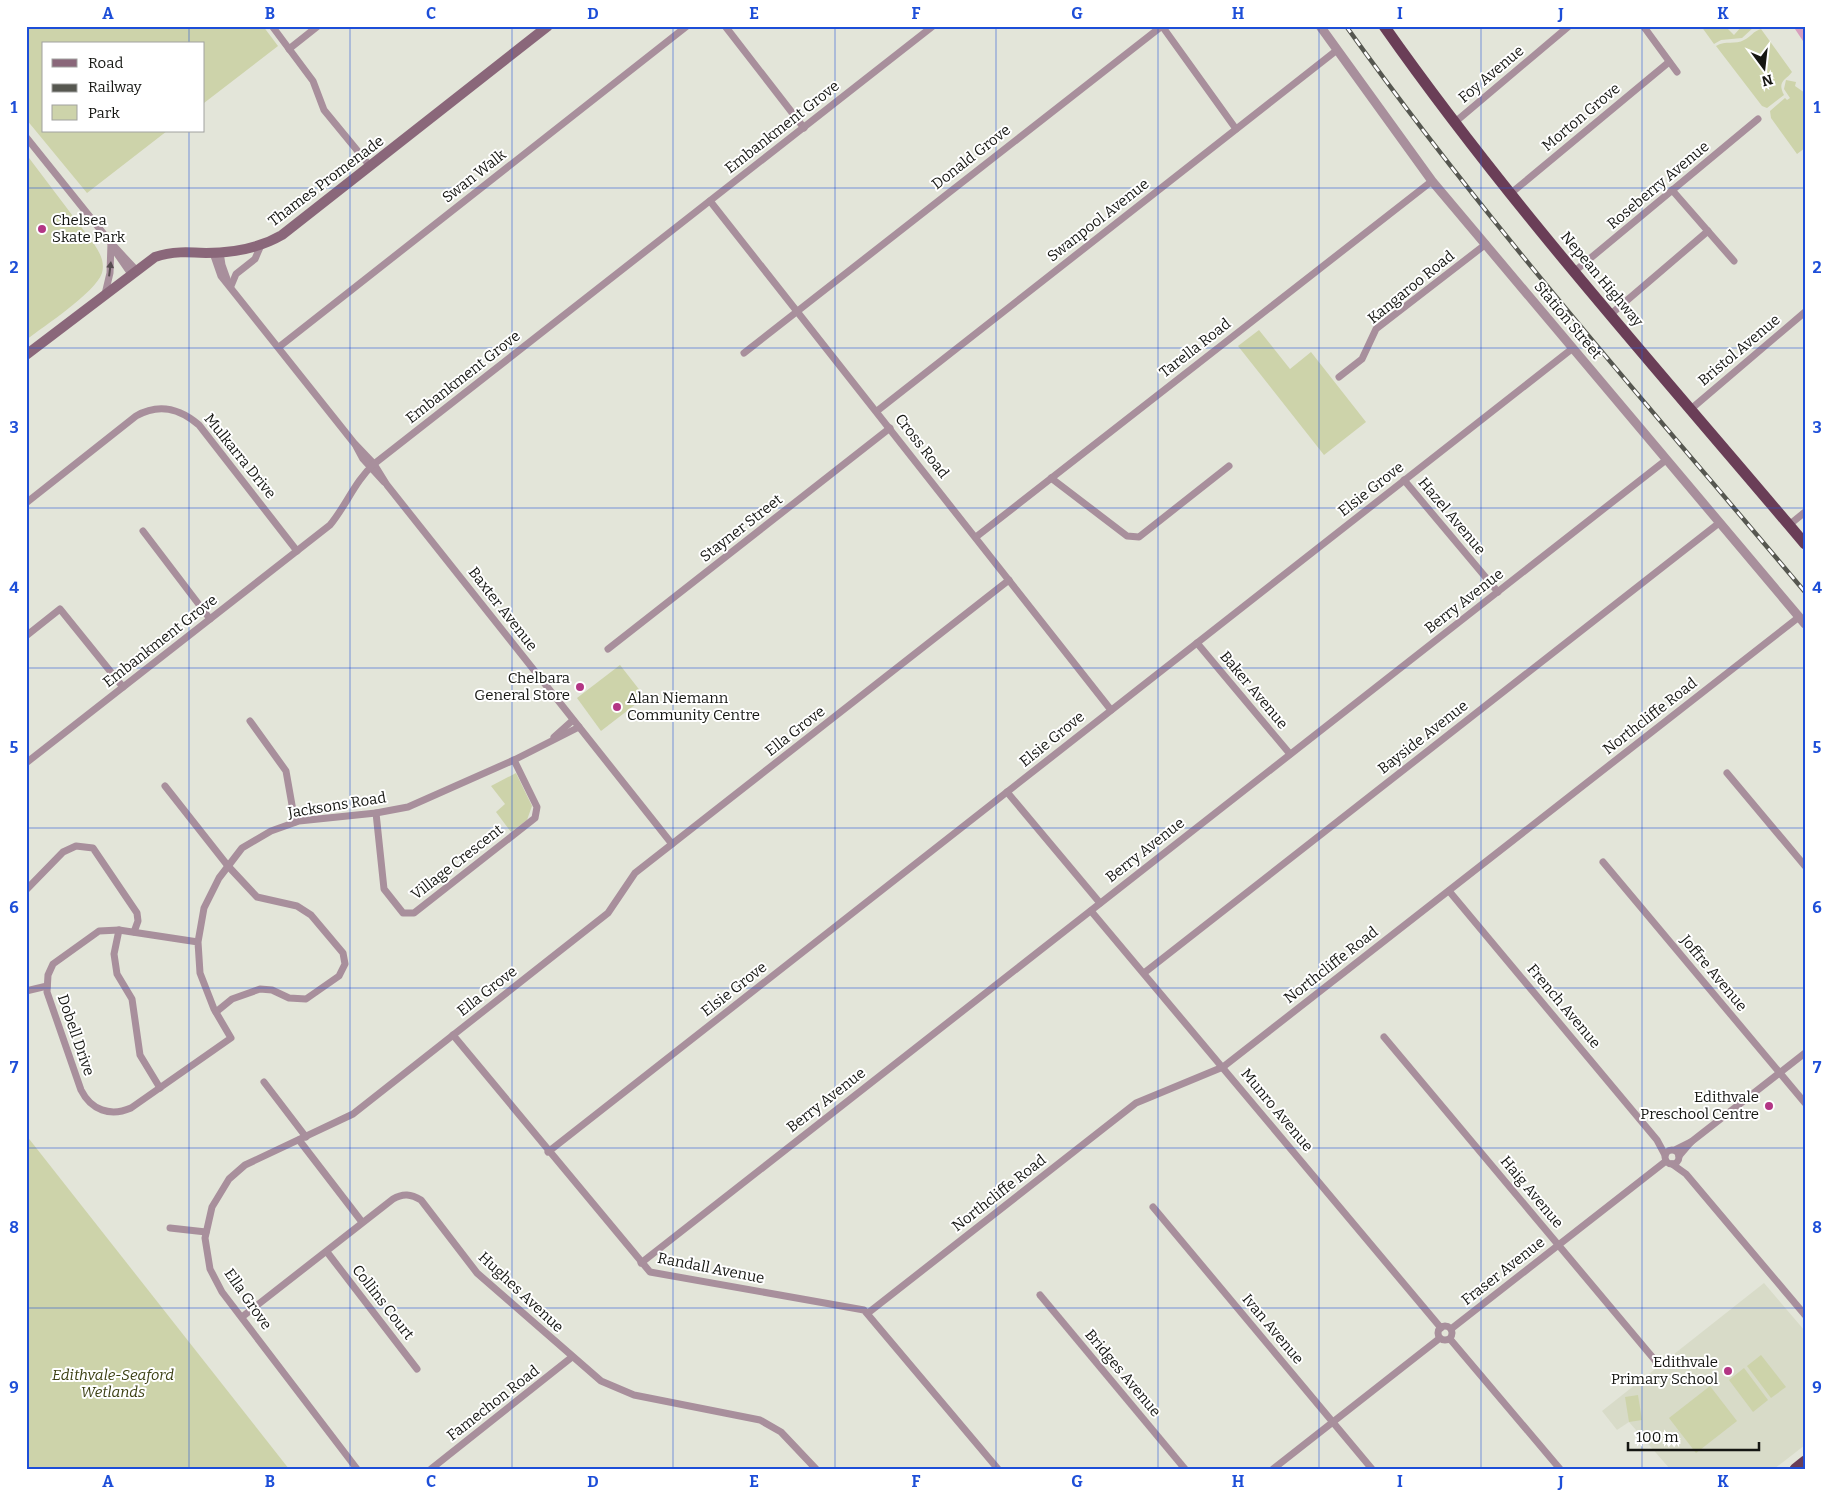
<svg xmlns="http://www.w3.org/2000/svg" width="1831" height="1495" viewBox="0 0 1831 1495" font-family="Bitter,serif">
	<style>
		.built { fill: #d8dbc8 }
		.green { fill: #cdd3aa }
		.water { fill: #d89fbe }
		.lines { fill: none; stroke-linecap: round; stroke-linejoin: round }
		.minor { stroke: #a88f9c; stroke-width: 7 }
		.tertiary { stroke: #a88f9c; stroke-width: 9 }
		.secondary { stroke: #8a677a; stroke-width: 10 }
		.trunk { stroke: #6a3e57; stroke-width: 11 }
		.rail-casing { stroke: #565750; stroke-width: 4.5 }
		.rail { stroke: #fff; stroke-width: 2.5; stroke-dasharray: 8; stroke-linecap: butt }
		.oneway { fill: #574c50 }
		.grid { fill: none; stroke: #1d4ed8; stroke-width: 1; stroke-opacity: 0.55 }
		.poi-dot { fill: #b33685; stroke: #fff; stroke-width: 2 }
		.labels { text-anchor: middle; stroke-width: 4; stroke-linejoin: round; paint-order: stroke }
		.street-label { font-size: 15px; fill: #151612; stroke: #fff }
		.poi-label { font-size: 15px; fill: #151612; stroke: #fff; text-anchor: end }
		.park-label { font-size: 15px; font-style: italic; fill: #3b3f12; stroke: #fff }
		.neatline { fill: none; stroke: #1d4ed8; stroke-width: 2 }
		.grid-label { font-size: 16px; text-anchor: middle; font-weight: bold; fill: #1d4ed8 }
	</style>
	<rect width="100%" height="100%" fill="#e3e5d9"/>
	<path class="built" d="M1764,1283l41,48v114l-31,24h-104l-41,-47 -12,8 -15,-19z"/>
	<g class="green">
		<path d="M26,26h237l15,20 -74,57v-59h-160v87h123l-80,62 -61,-74z"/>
		<path d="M1701,26h24l9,9 8,-9h13l-13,12 -21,2 -7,4z"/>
		<path d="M1761,29l31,43c-7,9 -15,9 -8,23l-17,13 -5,-2 -46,-60c9,-6 20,-1 28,-6 7,-3 9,-9 17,-11z"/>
		<path d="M1786,80l10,2 -1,4 10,7v55l-8,6 -26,-36 -1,-7 15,-13 2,2 3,-2 -6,-9z"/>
		<path d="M26,154l68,90c6,9 11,18 8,29 -7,20 -58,53 -76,67z"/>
		<path d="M1259,330l31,39 21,-17 55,70 -42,33 -86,-109z"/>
		<path d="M620,665l25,32 -44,34 -24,-33z"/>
		<path d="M516,773l16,33 -5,14 -16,12 -15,-20 9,-8 -14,-18z"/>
		<path d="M26,1135l263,334h-263z"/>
		<path d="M1761,1355l25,32 -15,11 -24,-32z"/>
		<path d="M1744,1368l24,32 -15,12 -24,-32z"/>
		<path d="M1710,1386l27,35 -41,32 -27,-35z"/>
		<path d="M1638,1395l4,25 -13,2 -4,-25z"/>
	</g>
	<path class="water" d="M1793,26h12v18z"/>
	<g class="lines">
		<g class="minor">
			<path d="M272,26l41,55 11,29 46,56"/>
			<path d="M725,26l79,102"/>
			<path d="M1162,26l74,103"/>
			<path d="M1644,27l33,45"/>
			<path d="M289,49l29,-23"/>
			<path d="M1454,123l115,-97"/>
			<path d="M26,137l85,106 25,27"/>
			<path d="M1672,190l62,71"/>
			<path d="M1510,194l159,-132"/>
			<path d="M710,201l401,509"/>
			<path d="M113,248l18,26"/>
			<path d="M220,252l2,13 5,14"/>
			<path d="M213,253l8,23 133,167 20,21 13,21 285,359"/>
			<path d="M1575,271l183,-152"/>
			<path d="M231,286l5,-12 19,-15 6,-14"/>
			<path d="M105,294l5,-21 1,-30"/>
			<path d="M1611,314l97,-83"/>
			<path d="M279,347l408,-321"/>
			<path d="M744,353l418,-327"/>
			<path d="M1339,377l23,-18 14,-30 110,-85"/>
			<path d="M1691,409l114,-97"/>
			<path d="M877,411l460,-361"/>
			<path d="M356,446l7,13 21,23"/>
			<path d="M1051,478l76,58 12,1 90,-71"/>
			<path d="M1404,480l94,112"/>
			<path d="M26,503l110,-87c23,-13 43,-8 63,9l98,126"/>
			<path d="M1789,525l16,-13"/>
			<path d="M143,531l67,88"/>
			<path d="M976,537l456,-356"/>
			<path d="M26,636l34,-27 63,78"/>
			<path d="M1197,643l93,111"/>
			<path d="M608,649l282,-221"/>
			<path d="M250,721l36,50 9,51"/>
			<path d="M554,737l19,-17"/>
			<path d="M26,763l304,-238c16,-19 25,-44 44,-61l559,-438"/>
			<path d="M1727,773l78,93"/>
			<path d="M165,786l63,80 29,31 40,9 14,9 32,38 2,11 -6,12 -33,23 -17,-1 -17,-8 -12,-1 -28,10 -16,13"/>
			<path d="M1007,792l93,111"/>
			<path d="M376,813l8,76 19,24h11l121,-95 2,-11 -23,-47"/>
			<path d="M1603,862l202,241"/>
			<path d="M26,890l37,-38 13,-6 17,2 44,65 1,8 -4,11"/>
			<path d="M1449,891l208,249 8,15"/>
			<path d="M1091,911l350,417"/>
			<path d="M119,930l-5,24 3,20 15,25 8,56 20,33"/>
			<path d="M198,942l-79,-12 -20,1 -46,33 -5,11 -1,17 34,98c10,20 29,27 50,18l100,-70 -17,-29 -14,-36 -2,-31 6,-34 15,-30 23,-30 29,-17 28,-10 77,-8 32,-6 106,-47 65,-33"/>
			<path d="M1144,973l575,-450"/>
			<path d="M26,991l21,-5"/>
			<path d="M453,1035l197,237 214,38 134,159"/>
			<path d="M1384,1037l275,328"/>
			<path d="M264,1082l42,55"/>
			<path d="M299,1140l63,82"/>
			<circle cx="1672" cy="1157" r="7"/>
			<path d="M1675,1150l16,-8"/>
			<path d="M548,1152l1025,-804"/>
			<path d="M1679,1156l12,-14 114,-89"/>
			<path d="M1672,1164l14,10 119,141"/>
			<path d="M1153,1207l219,262"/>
			<path d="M170,1228l36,4"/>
			<path d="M327,1252l90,117"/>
			<path d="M641,1263l1025,-803"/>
			<path d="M1040,1295l145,174"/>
			<path d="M868,1313l268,-210 87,-36 576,-450"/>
			<path d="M242,1317l151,-118c10,-6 18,-5 28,1l56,73 124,108 33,14 126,25 21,12 35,37"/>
			<circle cx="1445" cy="1333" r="7"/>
			<path d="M1451,1329l215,-168"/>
			<path d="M1450,1339l110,130"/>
			<path d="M357,1469l-135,-177 -12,-23 -5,-31 7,-31 17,-28 16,-14 108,-51 255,-201 27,-40 374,-293"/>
			<path d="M431,1469l141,-112"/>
			<path d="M1273,1469l167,-131"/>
		</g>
		<path class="tertiary" d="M1320,26l112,155 373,443"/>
		<path class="secondary" d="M26,355l129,-98c17,-6 34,-5 51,-4 27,0 52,-4 76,-18l266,-209"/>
		<g class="trunk">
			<path d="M1384,26c128,182 278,348 421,518"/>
			<path d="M1795,1469l10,-8"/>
		</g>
		<defs>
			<path id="rail" d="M1346,26c141,198 303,380 459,566"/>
		</defs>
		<use href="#rail" class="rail-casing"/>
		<use href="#rail" class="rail"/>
	</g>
	<defs><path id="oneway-solid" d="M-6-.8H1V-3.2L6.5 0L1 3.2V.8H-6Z" transform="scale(1.25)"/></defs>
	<use class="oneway" href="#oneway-solid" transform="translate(110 269) rotate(-83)"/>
	<path class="grid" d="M189,26v18M350,26v1443M512,26v1443M673,26v1443M835,26v1443M996,26v1443M1158,26v1443M1319,26v1443M1481,26v1443M1642,26v1443M189,131v1338M26,188h1779M26,348h1779M26,508h1779M26,668h1779M26,828h1779M26,988h1779M26,1148h1779M26,1308h1779"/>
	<g class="poi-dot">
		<circle cx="42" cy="229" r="5"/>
		<circle cx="580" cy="687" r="5"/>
		<circle cx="617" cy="707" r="5"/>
		<circle cx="1769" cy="1106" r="5"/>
		<circle cx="1728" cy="1371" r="5"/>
	</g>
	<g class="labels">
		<g class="street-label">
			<text transform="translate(1491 74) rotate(-40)" y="5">Foy Avenue</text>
			<text transform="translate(1581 117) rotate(-40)" y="5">Morton Grove</text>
			<text transform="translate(782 127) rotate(-38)" y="5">Embankment Grove</text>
			<text transform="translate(971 157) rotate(-38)" y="5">Donald Grove</text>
			<text transform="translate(474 176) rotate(-38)" y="5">Swan Walk</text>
			<text transform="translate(326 181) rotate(-37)" y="5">Thames Promenade</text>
			<text transform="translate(1658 185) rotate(-40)" y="5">Roseberry Avenue</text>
			<text transform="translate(1098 220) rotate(-38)" y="5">Swanpool Avenue</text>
			<text transform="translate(1602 279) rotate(50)" y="5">Nepean Highway</text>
			<text transform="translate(1411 287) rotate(-39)" y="5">Kangaroo Road</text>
			<text transform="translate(1568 320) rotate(50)" y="5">Station Street</text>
			<text transform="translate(1195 348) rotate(-38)" y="5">Tarella Road</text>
			<text transform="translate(1739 350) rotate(-40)" y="5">Bristol Avenue</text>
			<text transform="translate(463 377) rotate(-38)" y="5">Embankment Grove</text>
			<text transform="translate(922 446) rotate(52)" y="5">Cross Road</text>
			<text transform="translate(240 456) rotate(51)" y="5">Mulkarra Drive</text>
			<text transform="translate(1371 489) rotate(-38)" y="5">Elsie Grove</text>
			<text transform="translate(1452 516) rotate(50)" y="5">Hazel Avenue</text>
			<text transform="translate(741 528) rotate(-38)" y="5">Stayner Street</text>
			<text transform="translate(1464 601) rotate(-38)" y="5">Berry Avenue</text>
			<text transform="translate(503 609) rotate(52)" y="5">Baxter Avenue</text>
			<text transform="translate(160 641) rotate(-38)" y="5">Embankment Grove</text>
			<text transform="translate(1254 690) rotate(50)" y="5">Baker Avenue</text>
			<text transform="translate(1650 716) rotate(-38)" y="5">Northcliffe Road</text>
			<text transform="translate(795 731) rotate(-38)" y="5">Ella Grove</text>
			<text transform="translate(1423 737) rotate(-38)" y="5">Bayside Avenue</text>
			<text transform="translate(1052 739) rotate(-39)" y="5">Elsie Grove</text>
			<text transform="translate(337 805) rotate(-9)" y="5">Jacksons Road</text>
			<text transform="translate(1145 850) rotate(-38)" y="5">Berry Avenue</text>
			<text transform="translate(457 862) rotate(-38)" y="5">Village Crescent</text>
			<text transform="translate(1331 965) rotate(-38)" y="5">Northcliffe Road</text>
			<text transform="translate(1714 973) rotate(50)" y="5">Joffre Avenue</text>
			<text transform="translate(734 989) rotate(-38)" y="5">Elsie Grove</text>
			<text transform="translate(487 991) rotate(-38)" y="5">Ella Grove</text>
			<text transform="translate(1564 1006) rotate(50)" y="5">French Avenue</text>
			<text transform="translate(76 1035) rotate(71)" y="5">Dobell Drive</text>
			<text transform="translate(826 1100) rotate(-38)" y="5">Berry Avenue</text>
			<text transform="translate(1277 1110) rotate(50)" y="5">Munro Avenue</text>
			<text transform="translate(1532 1192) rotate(50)" y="5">Haig Avenue</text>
			<text transform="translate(999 1193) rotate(-38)" y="5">Northcliffe Road</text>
			<text transform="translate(711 1268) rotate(11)" y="5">Randall Avenue</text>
			<text transform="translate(1503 1271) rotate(-38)" y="5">Fraser Avenue</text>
			<text transform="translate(521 1292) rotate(43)" y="5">Hughes Avenue</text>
			<text transform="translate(248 1299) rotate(55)" y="5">Ella Grove</text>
			<text transform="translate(383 1302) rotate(52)" y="5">Collins Court</text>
			<text transform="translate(1273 1329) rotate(50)" y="5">Ivan Avenue</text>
			<text transform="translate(1123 1373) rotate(50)" y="5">Bridges Avenue</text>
			<text transform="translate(493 1403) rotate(-38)" y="5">Famechon Road</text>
		</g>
		<g class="poi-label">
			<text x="52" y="225" text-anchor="start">Chelsea<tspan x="52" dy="17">Skate Park</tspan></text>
			<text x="570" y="683">Chelbara<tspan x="570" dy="17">General Store</tspan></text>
			<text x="627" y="703" text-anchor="start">Alan Niemann<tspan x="627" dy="17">Community Centre</tspan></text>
			<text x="1759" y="1102">Edithvale<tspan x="1759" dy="17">Preschool Centre</tspan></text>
			<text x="1718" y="1367">Edithvale<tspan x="1718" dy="17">Primary School</tspan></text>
		</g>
		<g class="park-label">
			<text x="113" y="1380">Edithvale-Seaford<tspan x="113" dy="17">Wetlands</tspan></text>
		</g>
	</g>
	<rect width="1831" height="1495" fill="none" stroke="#ffffff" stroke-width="55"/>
	<rect x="42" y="42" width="162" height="90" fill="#ffffff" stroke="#a1a2a0"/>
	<rect x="52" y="59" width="25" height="8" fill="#8a677a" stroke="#a1a2a0"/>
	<text x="88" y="68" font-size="15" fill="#151612">Road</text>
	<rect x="52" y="84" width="25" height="8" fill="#565750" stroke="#a1a2a0"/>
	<text x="88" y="92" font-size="15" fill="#151612">Railway</text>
	<rect x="52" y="105" width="25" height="15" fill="#cdd3aa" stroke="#a1a2a0"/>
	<text x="88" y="118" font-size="15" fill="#151612">Park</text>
	<g transform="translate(1764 68) rotate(165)" stroke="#ffffff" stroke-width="4" paint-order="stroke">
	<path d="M0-4L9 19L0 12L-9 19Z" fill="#151612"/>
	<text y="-8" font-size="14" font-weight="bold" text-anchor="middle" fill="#151612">N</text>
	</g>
	<path d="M1628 1442v8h131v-8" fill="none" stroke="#151612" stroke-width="2.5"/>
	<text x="1636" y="1442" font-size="15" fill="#151612" stroke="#ffffff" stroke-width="4" paint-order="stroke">100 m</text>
	<rect x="28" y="28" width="1776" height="1440" class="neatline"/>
	<g class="grid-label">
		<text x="108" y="19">A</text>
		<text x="270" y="19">B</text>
		<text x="431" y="19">C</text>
		<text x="593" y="19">D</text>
		<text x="754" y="19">E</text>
		<text x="916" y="19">F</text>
		<text x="1077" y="19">G</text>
		<text x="1238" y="19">H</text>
		<text x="1400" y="19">I</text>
		<text x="1561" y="19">J</text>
		<text x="1723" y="19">K</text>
		<text x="14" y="113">1</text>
		<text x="1817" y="113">1</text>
		<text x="14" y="273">2</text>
		<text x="1817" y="273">2</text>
		<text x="14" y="433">3</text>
		<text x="1817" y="433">3</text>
		<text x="14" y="593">4</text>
		<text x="1817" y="593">4</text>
		<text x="14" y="753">5</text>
		<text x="1817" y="753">5</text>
		<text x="14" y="913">6</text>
		<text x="1817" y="913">6</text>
		<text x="14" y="1073">7</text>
		<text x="1817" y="1073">7</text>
		<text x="14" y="1233">8</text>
		<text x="1817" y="1233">8</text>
		<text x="14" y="1393">9</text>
		<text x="1817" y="1393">9</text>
		<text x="108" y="1487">A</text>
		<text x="270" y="1487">B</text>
		<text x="431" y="1487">C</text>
		<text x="593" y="1487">D</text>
		<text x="754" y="1487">E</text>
		<text x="916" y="1487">F</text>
		<text x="1077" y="1487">G</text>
		<text x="1238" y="1487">H</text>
		<text x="1400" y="1487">I</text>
		<text x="1561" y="1487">J</text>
		<text x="1723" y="1487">K</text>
	</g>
</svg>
